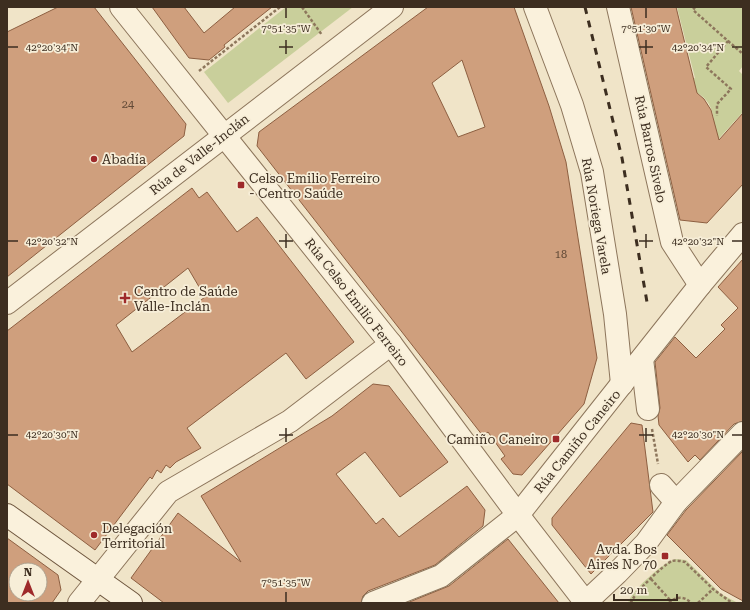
<svg xmlns="http://www.w3.org/2000/svg" width="750" height="610" viewBox="0 0 750 610" font-family="'Roboto Serif',serif">
	<style>
		.green { fill: #c9cf9b }
		.building { fill: #cf9f7d; stroke: #8d5f41; fill-rule: evenodd }
		.lines { fill: none; stroke-linecap: round; stroke-linejoin: round }
		.street-casing { stroke: #8d765c; stroke-width: 24 }
		.secondary-casing { stroke: #6f573f; stroke-width: 24 }
		.path { stroke: #8d765c; stroke-width: 2.5; stroke-dasharray: 3 2; stroke-linecap: butt }
		.street { stroke: #faf1dc; stroke-width: 22 }
		.secondary { stroke: #faf1dc; stroke-width: 22 }
		.rail { stroke: #3d2e20; stroke-width: 3; stroke-dasharray: 7 7; stroke-linecap: butt }
		.ticks { fill: none; stroke: #3d2e20; stroke-width: 1.5 }
		.poi-dot { fill: #9e2a2b; stroke: #f7eed8; stroke-width: 1.5 }
		.labels { text-anchor: middle; stroke-width: 3.5; stroke-linejoin: round; paint-order: stroke }
		.number-label { font-size: 11px; fill: #624a37 }
		.street-label { font-size: 13px; fill: #3d2e20; stroke: #f7eed8 }
		.poi-label { font-size: 13px; fill: #3d2e20; stroke: #f7eed8; text-anchor: start }
		.ticks-label { font-size: 10px; text-anchor: middle; fill: #3d2e20; stroke: #f7eed8; stroke-width: 3.5; stroke-linejoin: round; paint-order: stroke }
	</style>
	<rect width="100%" height="100%" fill="#f0e4c8"/>
	<g class="green">
		<path d="M286,7h67l-125,96 -24,-31z"/>
		<path d="M677,7h66v59l-4,5 4,4v37l-29,32c1,-21 2,-44 -21,-53l-3,-12 5,-1z"/>
		<path d="M676,559l10,1 35,34 17,9h-110c3,-12 35,-41 48,-44z"/>
	</g>
	<g class="building">
		<path d="M58,7h36l92,117 -2,12 -177,141v-245z"/>
		<path d="M152,7h32l20,26 31,-26h37l-48,38 1,2 -16,13 -20,-2z"/>
		<path d="M428,7h86l35,99 17,56 31,196 -13,46 -62,71 -9,-1 -12,-15 4,-3 -17,-24 -5,4 -226,-290 2,-14zM462,60l23,67 -27,10 -26,-54z"/>
		<path d="M631,7h45l21,86 7,6 7,11 8,30 24,-27v71l-36,39 -27,-3z"/>
		<path d="M192,188l7,10 8,-6 30,40 20,-15 97,125 -48,37 -20,-26 -99,75 14,20 -25,14 -6,6 -4,-3 -5,8 -4,-3 -5,9 -2,-2 -55,73 -88,-66v-153zM188,268l17,29 -73,55 -16,-27z"/>
		<path d="M743,259v162l-9,3 -34,36 -5,-5 -7,7 -29,-37 -1,-9 2,-8 -5,-46 20,-25 21,21 29,-29 -4,-4 17,-17 -20,-21z"/>
		<path d="M373,384l16,2 59,76 -48,35 -35,-45 -29,22 40,50 7,-6 16,19 68,-51 18,24 -2,16 -48,39 -67,26 -5,5 -2,7h-197l-33,-25 47,-65 63,49 -40,-66 131,-80z"/>
		<path d="M631,423l11,2 11,87 -62,62 -39,-49v-7z"/>
		<path d="M743,451v150l-22,-12 -54,-54 19,-25z"/>
		<path d="M7,538l51,37 3,15 -9,13h-45zM16,570h24v24h-24z"/>
		<path d="M508,539l51,64h-152l42,-17z"/>
	</g>
	<g class="lines">
		<defs>
			<g id="street">
				<path d="M121,7l270,337 127,171 68,88"/>
				<path d="M535,7l37,98 20,67 23,142 7,70"/>
				<path d="M618,7l54,235 28,43"/>
				<path d="M7,303l385,-296"/>
				<path d="M642,359l6,50"/>
				<path d="M661,485l15,17"/>
				<path d="M79,603l89,-111 122,-71 101,-77"/>
				<path d="M373,603l68,-27 77,-61 182,-230 43,-51"/>
				<path d="M585,603l32,-30 29,-30 30,-41 67,-69"/>
			</g>
			<path id="secondary" d="M7,515l124,88"/>
		</defs>
		<use href="#street" class="street-casing"/>
		<use href="#secondary" class="secondary-casing"/>
		<g class="path">
			<path d="M302,7l20,28"/>
			<path d="M695,7l-2,3 35,31 -22,26 25,22 -14,15v12"/>
			<path d="M728,41l15,13"/>
			<path d="M199,71l81,-64"/>
			<path d="M652,429l6,35"/>
			<path d="M651,579l20,22"/>
			<path d="M631,603c1,-8 33,-39 41,-42 4,-1 9,0 13,1l28,27 19,14"/>
			<path d="M669,603c7,-7 16,-7 22,0"/>
			<path d="M698,603l15,-14"/>
		</g>
		<use href="#street" class="street"/>
		<use href="#secondary" class="secondary"/>
		<path class="rail" d="M585,7l37,151 25,144"/>
	</g>
	<path class="ticks" d="M286,8v10M646,8v10M286,40v14M646,40v14M8,47h10M279,47h14M639,47h14M732,47h10M286,234v14M646,234v14M8,241h10M279,241h14M639,241h14M732,241h10M286,428v14M646,428v14M8,435h10M279,435h14M639,435h14M732,435h10M286,592v10"/>
	<g class="poi-dot">
		<circle cx="94" cy="159" r="4"/>
		<rect x="237" y="181" width="8" height="8" rx="2"/>
		<path d="M123 292h4v4h4v4h-4v4h-4v-4h-4v-4h4z"/>
		<rect x="552" y="435" width="8" height="8" rx="2"/>
		<circle cx="94" cy="535" r="4"/>
		<rect x="661" y="552" width="8" height="8" rx="2"/>
	</g>
	<g class="labels">
		<g class="number-label">
			<text x="128" y="108">24</text>
			<text x="561" y="258">18</text>
		</g>
		<g class="street-label">
			<text transform="translate(651 149) rotate(78)" y="5">Rúa Barros Sivelo</text>
			<text transform="translate(199 154) rotate(-38)" y="5">Rúa de Valle-Inclán</text>
			<text transform="translate(597 216) rotate(80)" y="5">Rúa Noriega Varela</text>
			<text transform="translate(357 302) rotate(52)" y="5">Rúa Celso Emilio Ferreiro</text>
			<text transform="translate(577 441) rotate(-51)" y="5">Rúa Camiño Caneiro</text>
		</g>
		<g class="poi-label">
			<text x="102" y="164">Abadía</text>
			<text x="249" y="183">Celso Emilio Ferreiro<tspan x="249" dy="15">- Centro Saúde</tspan></text>
			<text x="134" y="296">Centro de Saúde<tspan x="134" dy="15">Valle-Inclán</tspan></text>
			<text x="548" y="444" text-anchor="end">Camiño Caneiro</text>
			<text x="102" y="533">Delegación<tspan x="102" dy="15">Territorial</tspan></text>
			<text x="657" y="554" text-anchor="end">Avda. Bos<tspan x="657" dy="15">Aires Nº 70</tspan></text>
		</g>
	</g>
	<g class="ticks-label">
		<text x="286" y="32">7°51'35"W</text>
		<text x="646" y="32">7°51'30"W</text>
		<text x="52" y="51">42°20'34"N</text>
		<text x="698" y="51">42°20'34"N</text>
		<text x="52" y="245">42°20'32"N</text>
		<text x="698" y="245">42°20'32"N</text>
		<text x="52" y="438">42°20'30"N</text>
		<text x="698" y="438">42°20'30"N</text>
		<text x="286" y="586">7°51'35"W</text>
	</g>
	<rect width="750" height="610" fill="none" stroke="#3d2e20" stroke-width="16"/>
	<g transform="translate(28 582)"><circle r="19" fill="#f7eed8" stroke="#ada18e"/>
	<path d="M0-3L7 15L0 10L-7 15Z" fill="#9e2a2b"/>
	<text y="-6" font-size="11" font-weight="bold" text-anchor="middle" fill="#3d2e20">N</text>
	</g>
	<path d="M614 594v6h63v-6" fill="none" stroke="#3d2e20" stroke-width="2"/>
	<text x="620" y="594" font-size="12" fill="#3d2e20" stroke="#f7eed8" stroke-width="3" paint-order="stroke">20 m</text>
</svg>
